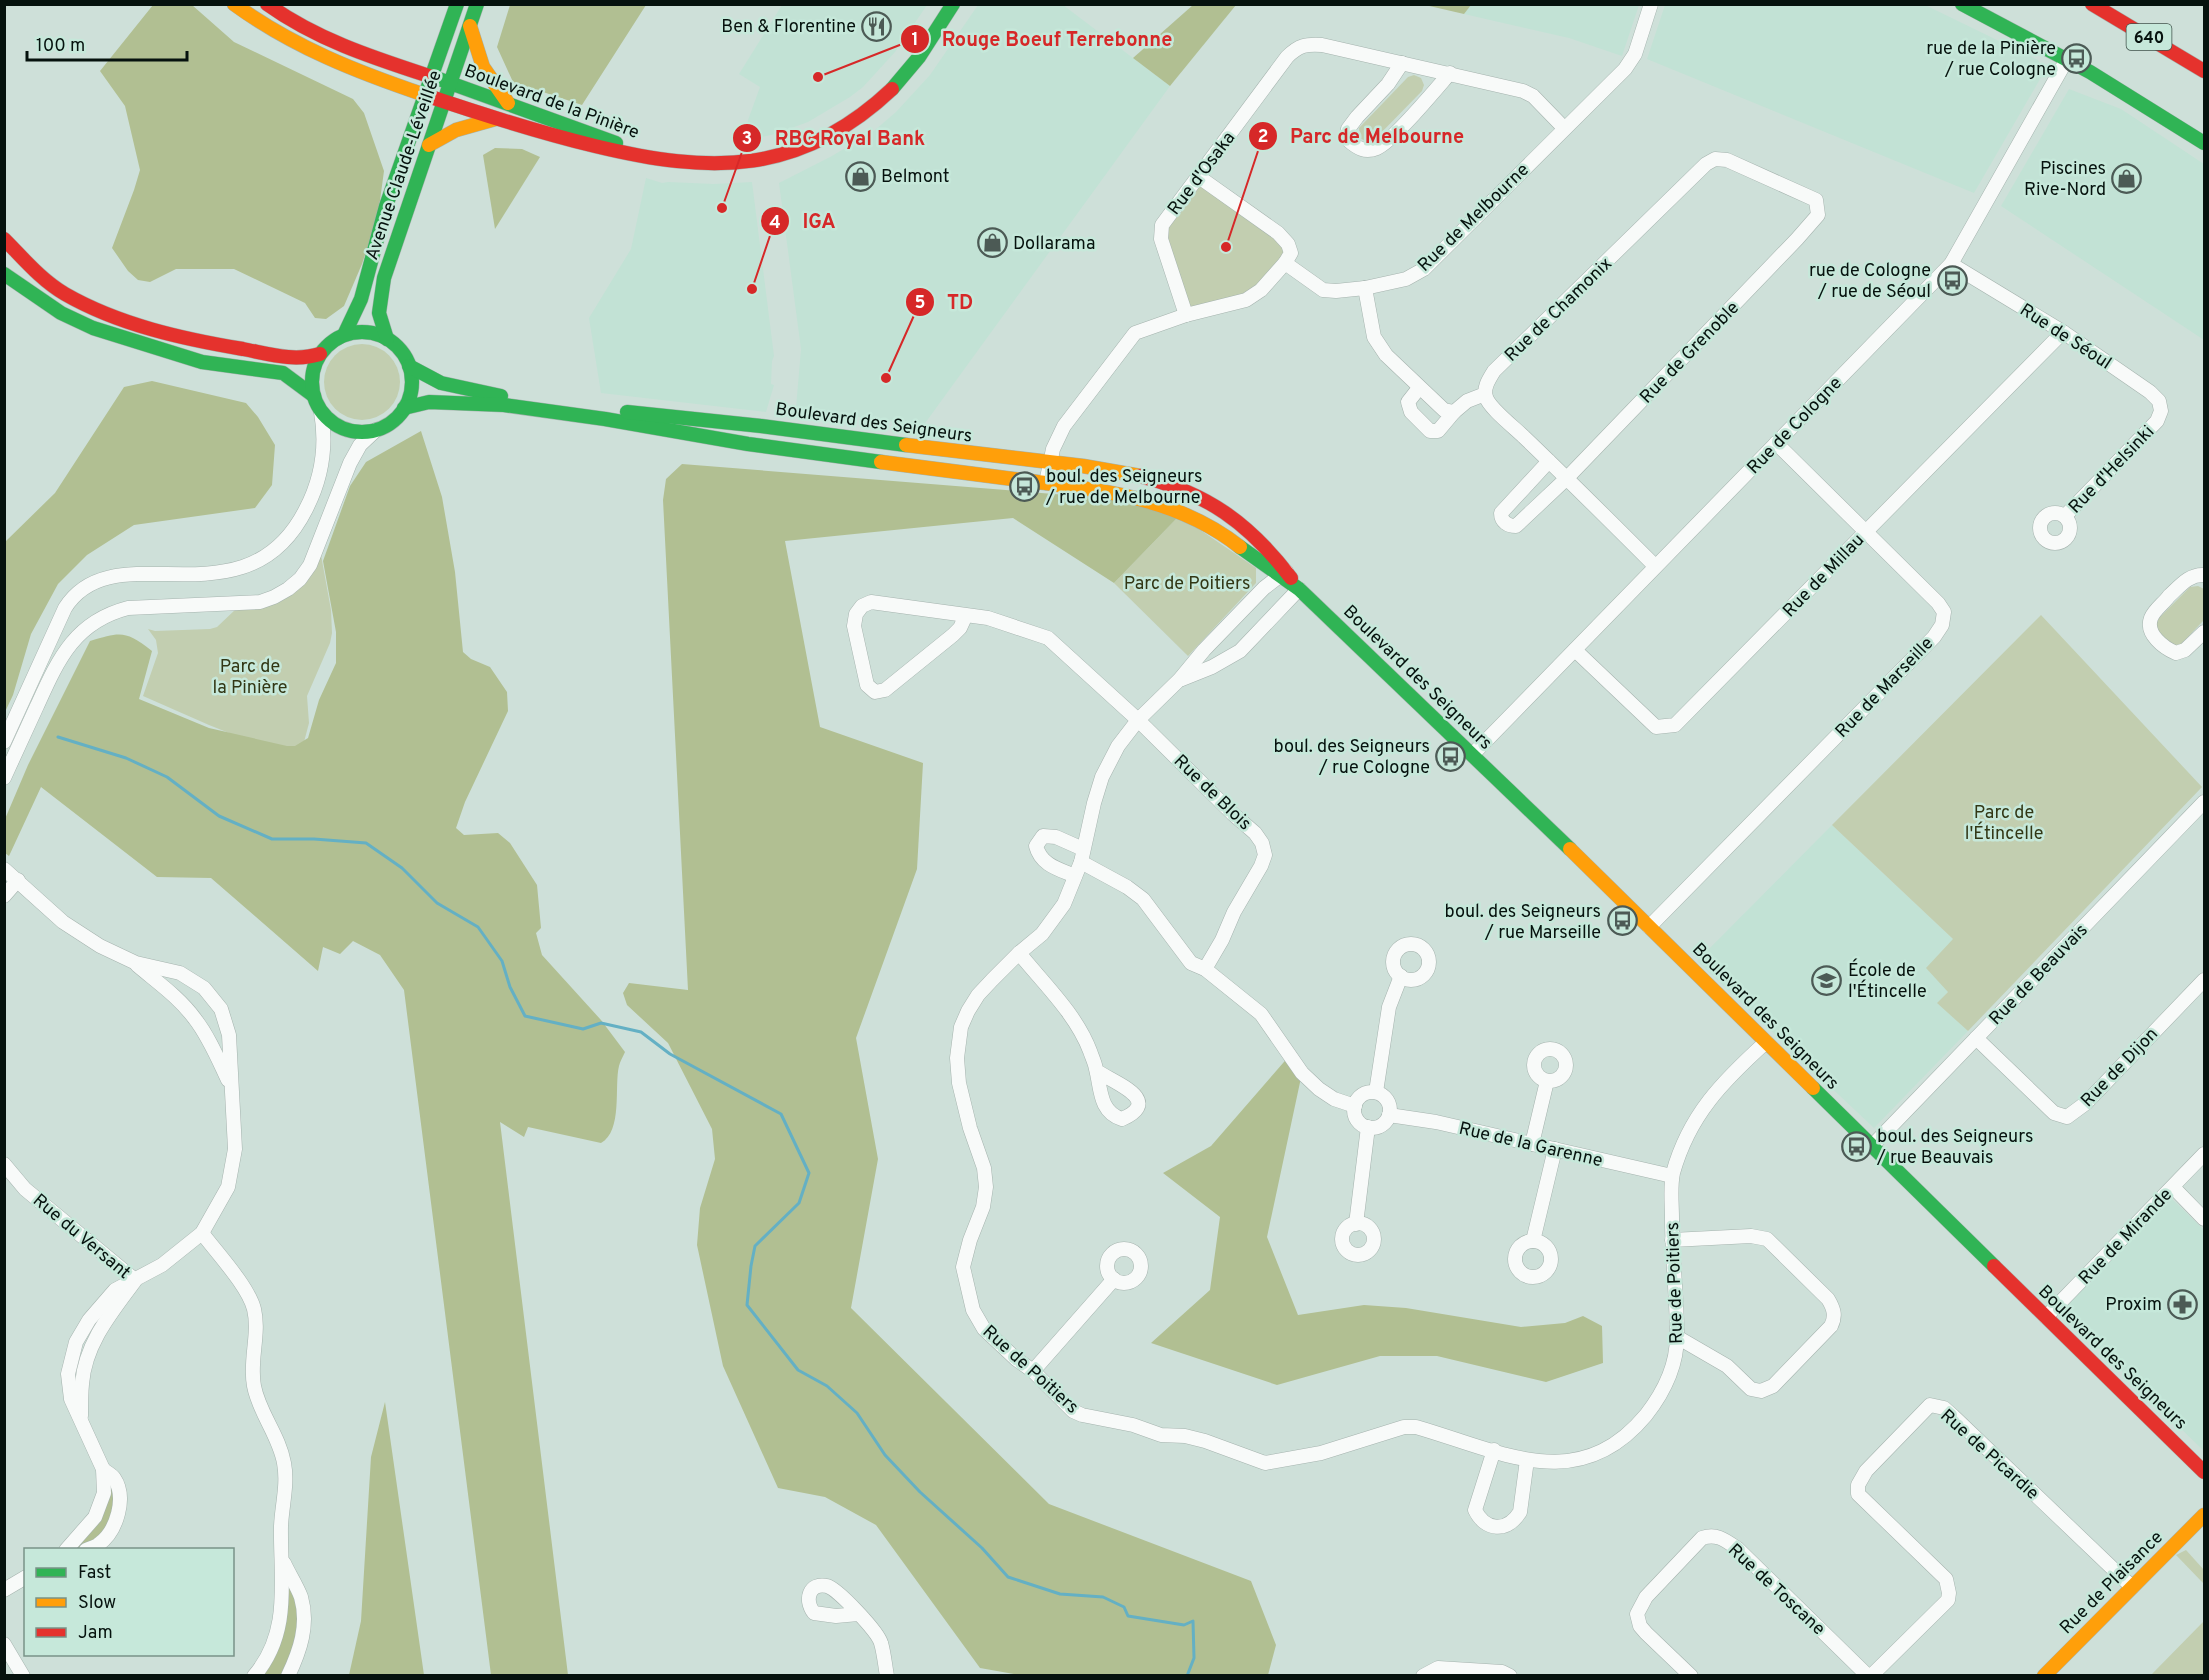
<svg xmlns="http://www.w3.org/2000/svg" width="2209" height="1680" viewBox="0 0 2209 1680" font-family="Overpass,sans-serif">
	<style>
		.built { fill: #c2e2d5 }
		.green { fill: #c2ceb0 }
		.forest { fill: #b1bf92 }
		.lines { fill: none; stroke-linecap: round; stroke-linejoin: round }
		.stream { stroke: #64b0c4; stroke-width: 3 }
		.street-casing { stroke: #a5b3ae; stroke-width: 15 }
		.fast-casing { stroke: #a5b3ae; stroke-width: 15 }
		.slow-casing { stroke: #a5b3ae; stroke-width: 15 }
		.jam-casing { stroke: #a5b3ae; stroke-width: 15 }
		.street { stroke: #f8faf9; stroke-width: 14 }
		.fast { stroke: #30b455; stroke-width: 14 }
		.slow { stroke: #ff9f0a; stroke-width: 14 }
		.jam { stroke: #e5322d; stroke-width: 14 }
		.labels { text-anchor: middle; stroke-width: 5; stroke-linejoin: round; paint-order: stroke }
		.shield { fill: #c6e8da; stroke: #40524b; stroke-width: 1.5 }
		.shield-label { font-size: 16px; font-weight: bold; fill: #06120e }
		.poi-label { font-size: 18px; fill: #06120e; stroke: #c6e8da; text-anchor: end }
		.street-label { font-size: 18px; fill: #06120e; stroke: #c6e8da }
		.park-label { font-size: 18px; fill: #323715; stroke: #c6e8da }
		.leader { fill: none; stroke: #d62828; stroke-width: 2 }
		.callout-dot { fill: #d62828; stroke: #c6e8da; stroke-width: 2 }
		.mark-label { font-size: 18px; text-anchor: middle; font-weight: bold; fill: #fff }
		.callout-label { font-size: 20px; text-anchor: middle; font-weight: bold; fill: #d62828; stroke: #c6e8da; stroke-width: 5; stroke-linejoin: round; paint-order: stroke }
	</style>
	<rect width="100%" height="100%" fill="#cee0d9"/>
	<g class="built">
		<path d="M1923,4l115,56 4,6 1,8 -69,119 -327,-134 18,-54z"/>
		<path d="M782,5v-1l145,1 -32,47 -32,35 -13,10 -42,25 -33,12 -25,6 -3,-11 1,-9 12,-33 -21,-13z"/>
		<path d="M978,5h85l107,81 -247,340 -127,-18 5,-59 -22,-166 53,-27 43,-26 21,-18 34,-37z"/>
		<path d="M1471,5h168l-17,51 -53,-18 -105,-24z"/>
		<path d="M2069,89l52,20 83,55v176l-203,-134z"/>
		<path d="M646,178l16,5 6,-1 46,2 38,-2 22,174 -2,5 -1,23 3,1 -8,27 -165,-19 -12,-75 42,-69z"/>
		<path d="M1832,825l121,114 -5,53 -10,11 30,28 -94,97 -177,-167z"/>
		<path d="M2172,1199l32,31v221l-145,-141z"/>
	</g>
	<g class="green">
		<path d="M1414,75l7,3 3,7 -2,6 -47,48 -10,2 -5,-3 -1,-10 49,-51z"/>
		<path d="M1199,177l79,56 13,20 -30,37 -75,25 -24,-90z"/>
		<circle cx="362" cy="382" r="38"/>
		<path d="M1178,517l18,10 60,41v15l-68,73 -74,-73z"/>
		<path d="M321,555l10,55 1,23 -2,10 -23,53 2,27 -10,38 -90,-36 -66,-29 15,-43 -2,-13 -8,-11 7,2 55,-2 7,-2 19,-18 25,-2z"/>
		<path d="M2198,586l6,3v31l-23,24 -11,2 -13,-13 -1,-8 3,-7 31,-31z"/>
		<path d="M2041,615l161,172 -234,244 -31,-28 11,-11 -22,-24 27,-29 -121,-114z"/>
		<path d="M2186,1550l18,20v14l-28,-29z"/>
		<path d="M2204,1621v54h-53z"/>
	</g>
	<g class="forest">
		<path d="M153,5h39l42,37 119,57 11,14 20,58 -6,44 -16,49 -18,42 -18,13 -11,-1 -10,-15 -71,-34h-58l-26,13 -12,-2 -10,-9 -16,-23 22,-58 6,-20 -15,-64 -25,-35z"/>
		<path d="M510,5v-1l136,1 -64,100 -69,-23 -16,-35z"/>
		<path d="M1193,5h43l-66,81 -37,-28z"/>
		<path d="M1425,5h46l-7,9z"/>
		<path d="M495,148l27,1 18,8 -45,72 -12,-74z"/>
		<path d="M152,381l94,22 12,14 17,28 -3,40 -17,23 -121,17 -47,30 -29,29 -27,50 -18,61 -8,17v-170l50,-49 69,-106z"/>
		<path d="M421,431l21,66 13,75 8,80 8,7 19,8 17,25 1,19 -43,91 -9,26 8,7 34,-2 12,10 27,42 4,43 -5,5 6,22 59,65 24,32c-2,5 -5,9 -6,14 -5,20 4,65 -18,77l-73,-16 -4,10 -24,-15 68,553h-77l-87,-685 -24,-35 -27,-14 -13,13 -17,-7 -5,24 -107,-93 -54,-1 -116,-90 -32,69 -4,-3v-34l23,-54 62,-124c31,-9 35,-11 62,10l-13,48 70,29 78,18h8l13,-8 11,-38 17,-37v-31l-13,-71 27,-75 16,-24z"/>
		<path d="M682,464l447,36 49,17 -64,66 -101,-65 -228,23 35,186 103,36 -6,106 -61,169 22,121 -27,149 198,196 202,77 25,64 -8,30 -243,1 -45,-8 -104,-143 -51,-28 -47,-9 -55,-122 -26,-121 3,-37 15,-49 -3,-30 -44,-86 -41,-38 -4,-12 6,-10 59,7 -25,-490 3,-21z"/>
		<path d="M1290,1055l12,18 -35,164 31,78 66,-10 42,3 115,19 44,-4 18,-7 19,10 1,37 -57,19 -109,-26h-57l-103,29 -126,-42 59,-53 10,-73 -57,-44 48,-27z"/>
		<path d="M385,1402l39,273h-75l12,-54 10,-164z"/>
		<path d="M114,1478l1,46 -29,25 -20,1z"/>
		<path d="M283,1561l18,37 3,35 -16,42 -34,1 20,-33z"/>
	</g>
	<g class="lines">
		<path class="stream" d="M58,737l68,21 41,19 52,39 53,23h42l52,4 36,25 35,35 41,24 24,34 8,26 15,29 58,13 18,-6 40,9 29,22 111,60 28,59 -10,30 -44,43 -4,20 -4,39 51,65 29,16 30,27 28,42 35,37 62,56 26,29 52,17 43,3 21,10 4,9 56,9 9,-4 1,37 -7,18"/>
		<defs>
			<g id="street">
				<path d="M1402,63l-14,21 -31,33 -9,12v11c9,8 17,13 29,8 16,-7 59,-59 73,-75"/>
				<path d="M1199,177l79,56 10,11 3,9 -6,10"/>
				<path d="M1951,264l112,68 87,60 9,9 2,10 -4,10 -92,95"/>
				<path d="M1365,288l9,49 12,18 58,55 10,2 13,-11 18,-7"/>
				<path d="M1186,315l-25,-76 1,-14 125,-168c12,-12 19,-13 35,-12l201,46 10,5 31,32"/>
				<path d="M1419,388l-11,14 3,10 19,19h8l16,-19"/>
				<path d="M1549,461l-48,52c0,9 7,13 15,13l51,-48 230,-239 21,-24 -2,-15 -89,-40 -12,-1 -9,5 -212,207c-5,8 -11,17 -8,26 3,11 29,31 38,40 44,42 88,86 131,129"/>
				<path d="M1046,483l7,-34 11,-23 71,-93 51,-18 60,-15 15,-10 24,-27 38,27 13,1 29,-3 41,-9 18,-10 201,-200 10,-15 16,-50"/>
				<circle cx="2055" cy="528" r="15"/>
				<path d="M1286,571l-22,17 -60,62 -24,29 -42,41 -20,26 -16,31 -8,26 -13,59 -17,42 -22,30 -23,19 -27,27 -14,15 -10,16 -7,16 -4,31 2,25 11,45 14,40 2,19 -3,20 -13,33 -7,27 10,43 11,19 32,30 17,12 40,40 9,4 51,10 28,10 24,1 20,5 60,22 56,-10 83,-26h12c84,24 162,70 230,-12 18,-23 31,-49 31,-79 0,-39 -5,-78 -5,-118 0,-14 -2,-31 1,-45 16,-58 50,-92 93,-131"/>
				<path d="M2204,575c-15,-1 -24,11 -35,21 -5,7 -15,14 -18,22 -6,16 13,30 25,35l9,-3 19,-18"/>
				<path d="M966,615l-6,13 -7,7 -68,55 -10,2 -8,-7 -13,-59 2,-12 6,-8 9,-4 117,16 60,20 90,82 95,94 22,19 7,10 3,12 -4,11 -27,46 -12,28 -17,29"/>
				<path d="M1575,650l81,77 19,-2 388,-393"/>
				<path d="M1182,679l30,-12 28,-16 59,-62"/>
				<path d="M4,742l61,-134c50,-79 180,22 241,-99 16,-31 21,-63 15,-97"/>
				<path d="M1473,754l478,-490 116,-205"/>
				<path d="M4,778c11,-24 22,-48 33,-72 21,-46 37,-84 91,-98l132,-6 14,-5 14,-8 12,-10 10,-14 40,-102 10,-18 16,-15"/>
				<path d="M1081,862l46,25 16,12 48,64 14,6 56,45 41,59 17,16 15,10 21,7"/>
				<path d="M4,869l59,53 37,24 36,17 44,10 24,15 17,21 8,26 6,114 -7,38 -26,46 -40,32 -47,25 -26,30 -13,22 -8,32 3,25 32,70 1,24 -9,24 -29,33"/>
				<path d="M1075,876c-17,-7 -34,-11 -39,-30l7,-10 13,1 27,12"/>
				<path d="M4,896l14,-16"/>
				<path d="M1649,927l285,-290 8,-12 2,-13 -6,-9 -162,-160"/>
				<circle cx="1411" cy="962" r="18"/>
				<path d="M1019,953c25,31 57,61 71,98 2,6 5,12 6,18 5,19 3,43 26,50 43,-19 -10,-37 -25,-48"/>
				<path d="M137,965c20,17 42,32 58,54 14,18 23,40 33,61"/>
				<path d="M1976,1038l78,75 13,4 19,-14 118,-123"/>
				<circle cx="1550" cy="1065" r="16"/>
				<path d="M1376,1092l13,-85 12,-31"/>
				<circle cx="1372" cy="1110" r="18"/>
				<path d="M1389,1115l47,7 236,54"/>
				<path d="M1532,1144l15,-63"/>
				<path d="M1872,1146l332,-344"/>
				<path d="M4,1164l21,25 110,91"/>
				<path d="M2173,1187l31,32"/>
				<circle cx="1358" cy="1239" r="16"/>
				<path d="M1356,1224l12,-97"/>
				<path d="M202,1233c15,20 46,53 52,76 6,25 -5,52 0,77 5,27 25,49 30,77 4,21 -2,42 -3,63 -1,53 11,106 -27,150"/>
				<path d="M1672,1240l79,-4 16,3 61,60c6,10 8,17 3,27l-58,60 -12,5 -10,-2 -24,-23 -50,-29"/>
				<path d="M1533,1241l22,-92"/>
				<circle cx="1533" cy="1259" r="18"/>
				<circle cx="1124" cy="1266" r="17"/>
				<path d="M2046,1317l158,-163"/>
				<path d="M1033,1371l81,-92"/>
				<path d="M81,1416c0,-10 0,-22 1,-32 3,-40 29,-71 52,-102"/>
				<path d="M1494,1450l-19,60c10,21 32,23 45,2l7,-52"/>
				<path d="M86,1550c4,-2 10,-3 13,-6 18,-13 28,-47 15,-66 -2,-3 -8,-6 -11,-9"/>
				<path d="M284,1563c5,11 13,23 17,34 8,28 -1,54 -13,79"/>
				<path d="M4,1590l22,-13"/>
				<path d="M858,1614l-22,2 -22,-3c-10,-13 -5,-31 13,-27 11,3 51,46 54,57 3,10 4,22 6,33"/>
				<path d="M4,1644l19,32"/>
				<path d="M1423,1676l15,-8 64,4 8,4"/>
				<path d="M1691,1676l-45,-43 -6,-7 -3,-12 9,-17 56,-59c15,-5 23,2 36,11l130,127"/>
				<path d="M1871,1676l77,-76 1,-7 -3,-14 -88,-85v-9l8,-14 64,-66 14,3 9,8 179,171"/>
			</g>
			<g id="fast">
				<path d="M1962,4l128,68 114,71"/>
				<path d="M439,79l177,64"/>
				<path d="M892,89l27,-32 34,-53"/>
				<path d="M4,274l57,39 32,15 109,34 81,11 31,23"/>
				<circle cx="362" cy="382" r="50"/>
				<path d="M344,335l17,-36 25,-93 71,-202"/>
				<path d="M387,339l-8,-26 5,-35 93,-274"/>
				<path d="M409,366l32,17 60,13"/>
				<path d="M404,408l25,-6 75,3 101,14 143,25 133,18"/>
				<path d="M627,412l134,14 145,19"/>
				<path d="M1240,547l59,42 271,260"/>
				<path d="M1813,1088l181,178"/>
			</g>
			<g id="slow">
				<path d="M234,4c59,43 123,68 191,91"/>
				<path d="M470,26l13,41 25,36"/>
				<path d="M429,145l27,-15 39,-11"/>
				<path d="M906,445l177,21 57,10"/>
				<path d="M881,462c49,6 99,13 149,19 75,10 148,17 210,66"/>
				<path d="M1570,849l243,239"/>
				<path d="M2044,1676l160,-161"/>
			</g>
			<g id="jam">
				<path d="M267,4c50,36 107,54 165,73"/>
				<path d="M2092,4l112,67"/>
				<path d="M425,95c56,19 112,37 170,51 116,28 205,30 297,-57"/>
				<path d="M4,239c19,19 37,41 61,55 54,31 118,45 178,55 26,5 51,13 77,5"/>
				<path d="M1140,476c67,17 109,47 151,102"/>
				<path d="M1994,1266l210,206"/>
			</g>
		</defs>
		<use href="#street" class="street-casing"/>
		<use href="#fast" class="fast-casing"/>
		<use href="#slow" class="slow-casing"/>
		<use href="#jam" class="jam-casing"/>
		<use href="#street" class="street"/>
		<use href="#fast" class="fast"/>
		<use href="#slow" class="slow"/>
		<use href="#jam" class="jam"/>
	</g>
	<defs>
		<symbol id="restaurant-ring" viewBox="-11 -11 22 22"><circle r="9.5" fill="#c6e8da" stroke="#4c5a55" stroke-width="1.5"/><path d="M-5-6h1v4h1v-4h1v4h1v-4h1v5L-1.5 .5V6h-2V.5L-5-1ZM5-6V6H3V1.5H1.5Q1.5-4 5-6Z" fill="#4c5a55"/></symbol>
		<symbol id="bus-ring" viewBox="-11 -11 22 22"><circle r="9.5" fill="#c6e8da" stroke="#4c5a55" stroke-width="1.5"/><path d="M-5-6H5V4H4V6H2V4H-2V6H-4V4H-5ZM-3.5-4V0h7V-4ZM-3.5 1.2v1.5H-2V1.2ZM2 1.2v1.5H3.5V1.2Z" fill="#4c5a55"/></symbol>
		<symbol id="shop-ring" viewBox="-11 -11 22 22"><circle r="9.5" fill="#c6e8da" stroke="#4c5a55" stroke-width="1.5"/><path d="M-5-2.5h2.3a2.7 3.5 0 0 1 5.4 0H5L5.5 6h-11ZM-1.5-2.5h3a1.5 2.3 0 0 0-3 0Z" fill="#4c5a55"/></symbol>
		<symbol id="school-ring" viewBox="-11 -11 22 22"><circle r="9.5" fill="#c6e8da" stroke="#4c5a55" stroke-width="1.5"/><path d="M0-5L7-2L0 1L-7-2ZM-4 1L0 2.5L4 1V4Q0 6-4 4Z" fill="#4c5a55"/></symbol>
		<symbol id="pharmacy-ring" viewBox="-11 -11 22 22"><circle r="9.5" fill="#c6e8da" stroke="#4c5a55" stroke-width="1.5"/><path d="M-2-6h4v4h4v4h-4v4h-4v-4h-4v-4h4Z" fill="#4c5a55"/></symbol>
	</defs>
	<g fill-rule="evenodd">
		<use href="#restaurant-ring" x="860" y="10" width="33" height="33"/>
		<use href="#bus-ring" x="2060" y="42" width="33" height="33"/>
		<use href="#shop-ring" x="844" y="160" width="33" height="33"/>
		<use href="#shop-ring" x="2110" y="162" width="33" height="33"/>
		<use href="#shop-ring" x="976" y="226" width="33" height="33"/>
		<use href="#bus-ring" x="1936" y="264" width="33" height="33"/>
		<use href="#bus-ring" x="1008" y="470" width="33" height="33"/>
		<use href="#bus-ring" x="1434" y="740" width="33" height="33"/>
		<use href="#bus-ring" x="1606" y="904" width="33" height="33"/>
		<use href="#school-ring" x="1810" y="964" width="33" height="33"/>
		<use href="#bus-ring" x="1840" y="1130" width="33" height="33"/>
		<use href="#pharmacy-ring" x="2166" y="1288" width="33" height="33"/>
	</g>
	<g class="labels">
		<rect class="shield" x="2126.5" y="24" width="45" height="26" rx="4.5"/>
		<g class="shield-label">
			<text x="2149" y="43">640</text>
		</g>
		<g class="poi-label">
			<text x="856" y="32">Ben &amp; Florentine</text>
			<text x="2056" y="54">rue de la Pinière<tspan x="2056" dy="21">/ rue Cologne</tspan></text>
			<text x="2106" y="174">Piscines<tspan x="2106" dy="21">Rive-Nord</tspan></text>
			<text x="881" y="182" text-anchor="start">Belmont</text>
			<text x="1013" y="249" text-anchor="start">Dollarama</text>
			<text x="1931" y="276">rue de Cologne<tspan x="1931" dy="21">/ rue de Séoul</tspan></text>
			<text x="1046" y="482" text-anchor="start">boul. des Seigneurs<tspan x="1046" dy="21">/ rue de Melbourne</tspan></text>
			<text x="1430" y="752">boul. des Seigneurs<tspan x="1430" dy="21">/ rue Cologne</tspan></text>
			<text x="1601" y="917">boul. des Seigneurs<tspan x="1601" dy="21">/ rue Marseille</tspan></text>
			<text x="1848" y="976" text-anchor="start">École de<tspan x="1848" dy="21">l'Étincelle</tspan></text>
			<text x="1877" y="1142" text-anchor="start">boul. des Seigneurs<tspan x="1877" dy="21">/ rue Beauvais</tspan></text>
			<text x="2162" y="1310">Proxim</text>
		</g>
		<g class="street-label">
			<text transform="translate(552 101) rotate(20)" y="6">Boulevard de la Pinière</text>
			<text transform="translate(403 165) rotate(-71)" y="6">Avenue Claude-Léveillée</text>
			<text transform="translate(1201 173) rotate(-53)" y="6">Rue d'Osaka</text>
			<text transform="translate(1473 217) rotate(-44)" y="6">Rue de Melbourne</text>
			<text transform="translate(1558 309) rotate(-44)" y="6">Rue de Chamonix</text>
			<text transform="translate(2066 336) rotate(33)" y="6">Rue de Séoul</text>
			<text transform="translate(1689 352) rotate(-46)" y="6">Rue de Grenoble</text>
			<text transform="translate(874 422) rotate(8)" y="6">Boulevard des Seigneurs</text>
			<text transform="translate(1794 425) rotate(-46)" y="6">Rue de Cologne</text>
			<text transform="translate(2111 469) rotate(-46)" y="6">Rue d'Helsinki</text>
			<text transform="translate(1823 575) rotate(-46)" y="6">Rue de Millau</text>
			<text transform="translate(1418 677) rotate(44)" y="6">Boulevard des Seigneurs</text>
			<text transform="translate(1884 687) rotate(-46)" y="6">Rue de Marseille</text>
			<text transform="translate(1213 792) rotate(44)" y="6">Rue de Blois</text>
			<text transform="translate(2038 974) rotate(-46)" y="6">Rue de Beauvais</text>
			<text transform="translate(1766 1016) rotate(45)" y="6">Boulevard des Seigneurs</text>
			<text transform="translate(2119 1067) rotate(-46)" y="6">Rue de Dijon</text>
			<text transform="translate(1531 1144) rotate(13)" y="6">Rue de la Garenne</text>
			<text transform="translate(82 1236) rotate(40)" y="6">Rue du Versant</text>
			<text transform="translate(2125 1236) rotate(-46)" y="6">Rue de Mirande</text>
			<text transform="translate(1674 1283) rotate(-92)" y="6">Rue de Poitiers</text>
			<text transform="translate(2113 1357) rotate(44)" y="6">Boulevard des Seigneurs</text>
			<text transform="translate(1031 1369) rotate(42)" y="6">Rue de Poitiers</text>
			<text transform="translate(1990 1454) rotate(42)" y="6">Rue de Picardie</text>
			<text transform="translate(2111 1582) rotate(-45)" y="6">Rue de Plaisance</text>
			<text transform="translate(1777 1589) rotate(43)" y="6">Rue de Toscane</text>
		</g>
		<g class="park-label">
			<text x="1187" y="589">Parc de Poitiers</text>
			<text x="250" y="672">Parc de<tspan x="250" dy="21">la Pinière</tspan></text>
			<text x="2004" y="818">Parc de<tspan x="2004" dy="21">l'Étincelle</tspan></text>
		</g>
	</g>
	<path class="leader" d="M818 77L915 39M1226 247L1263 136M722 208L747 138M752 289L775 221M886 378L920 302"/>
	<g class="callout-dot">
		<circle cx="818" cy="77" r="6"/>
		<circle cx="1226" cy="247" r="6"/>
		<circle cx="722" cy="208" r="6"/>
		<circle cx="752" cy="289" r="6"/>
		<circle cx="886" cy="378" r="6"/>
		<circle cx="915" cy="39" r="15"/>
		<circle cx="1263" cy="136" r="15"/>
		<circle cx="747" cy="138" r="15"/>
		<circle cx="775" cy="221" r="15"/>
		<circle cx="920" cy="302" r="15"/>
	</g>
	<g class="mark-label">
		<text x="915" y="45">1</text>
		<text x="1263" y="142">2</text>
		<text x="747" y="144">3</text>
		<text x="775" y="228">4</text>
		<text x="920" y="308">5</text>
	</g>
	<g class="callout-label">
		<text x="1057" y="46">Rouge Boeuf Terrebonne</text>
		<text x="1377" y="143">Parc de Melbourne</text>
		<text x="850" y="145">RBC Royal Bank</text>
		<text x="819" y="228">IGA</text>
		<text x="960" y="309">TD</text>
	</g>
	<rect width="2209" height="1680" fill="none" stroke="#06120e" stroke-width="12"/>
	<rect x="24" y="1548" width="210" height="108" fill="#c6e8da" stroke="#799288" stroke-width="1.5"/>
	<rect x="36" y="1568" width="30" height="9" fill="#30b455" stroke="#799288" stroke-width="1.5"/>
	<text x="78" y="1578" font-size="18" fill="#06120e">Fast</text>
	<rect x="36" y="1598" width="30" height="9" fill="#ff9f0a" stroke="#799288" stroke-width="1.5"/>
	<text x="78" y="1608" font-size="18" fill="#06120e">Slow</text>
	<rect x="36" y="1628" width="30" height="9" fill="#e5322d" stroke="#799288" stroke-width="1.5"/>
	<text x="78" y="1638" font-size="18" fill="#06120e">Jam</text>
	<path d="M27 51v9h160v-9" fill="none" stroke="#06120e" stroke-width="3"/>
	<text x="36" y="51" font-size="18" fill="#06120e" stroke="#c6e8da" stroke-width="4.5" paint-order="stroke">100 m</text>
</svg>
